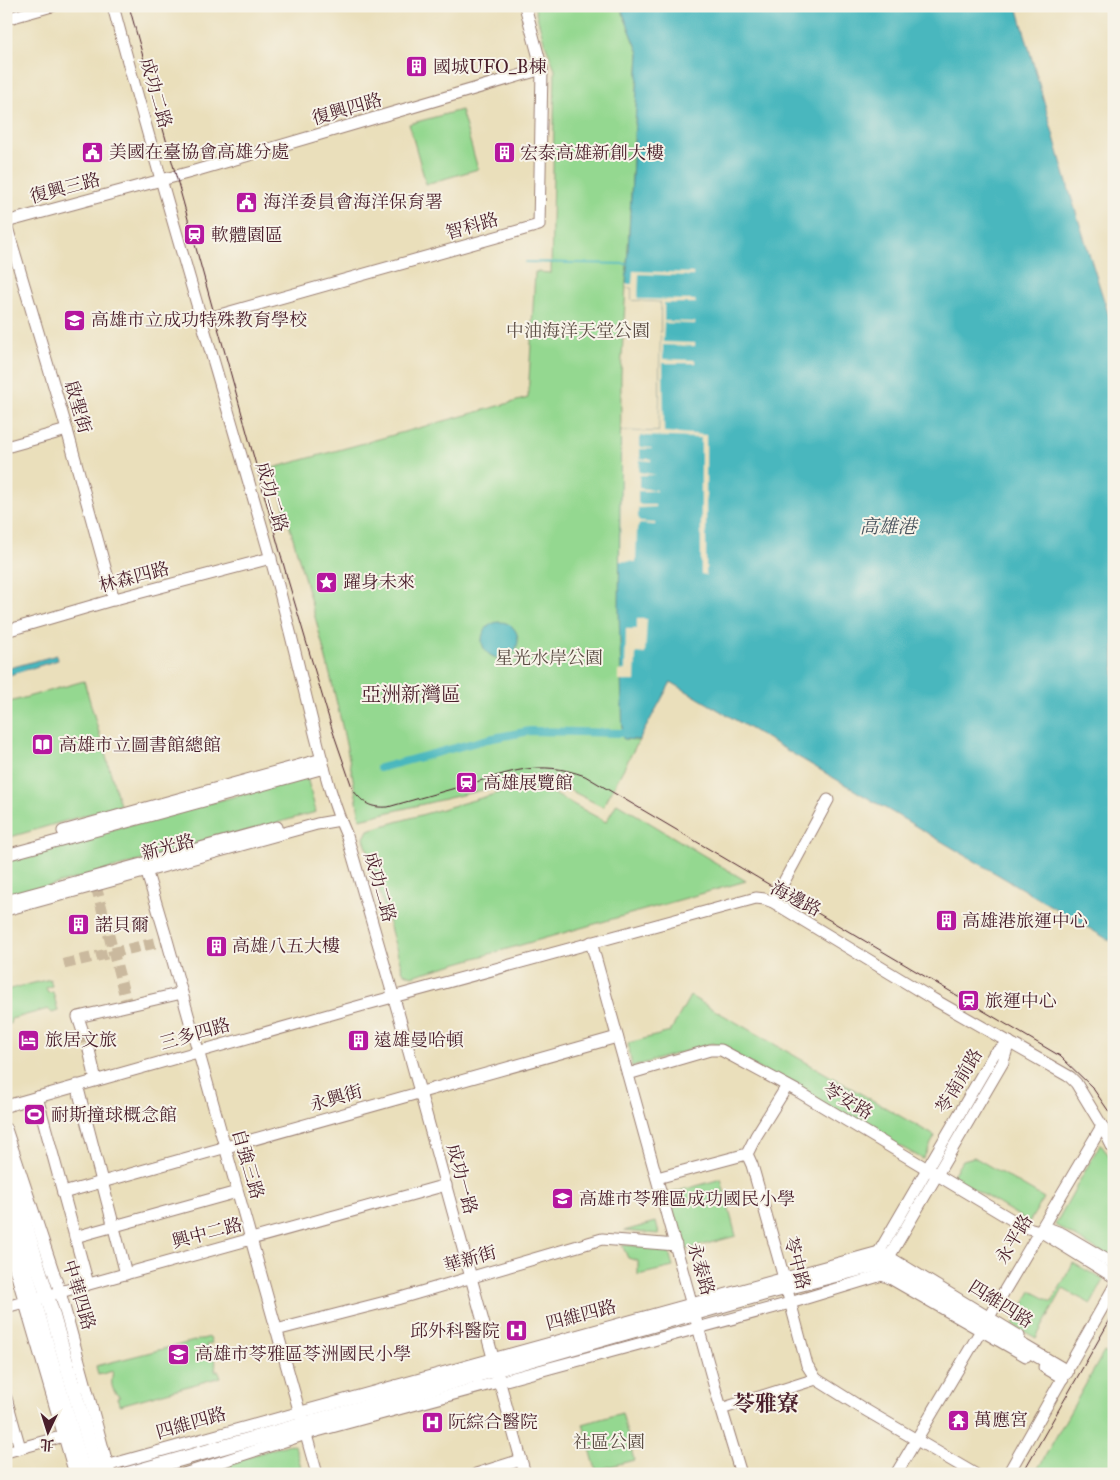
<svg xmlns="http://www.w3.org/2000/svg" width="1120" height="1480" viewBox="0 0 1120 1480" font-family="'IM FELL Great Primer','Noto Serif TC',serif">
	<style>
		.green { fill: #94d890; stroke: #6f7c5e }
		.water { fill: #48b7be; stroke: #496b74 }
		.pier { fill: #eadfbb }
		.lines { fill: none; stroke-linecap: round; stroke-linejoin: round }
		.stream { stroke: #48b7be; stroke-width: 2 }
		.canal { stroke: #48b7be; stroke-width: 8 }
		.minor-tunnel { stroke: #cab99e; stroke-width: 11; stroke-dasharray: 11 5.5; stroke-linecap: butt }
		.minor-casing { stroke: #9a7f73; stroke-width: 13 }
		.major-casing { stroke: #9a7f73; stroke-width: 16 }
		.minor { stroke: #fff; stroke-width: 11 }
		.major { stroke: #fff; stroke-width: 14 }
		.tram { stroke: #4a1f2b; stroke-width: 1 }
		.labels { text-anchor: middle; stroke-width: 4; stroke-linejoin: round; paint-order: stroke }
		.poi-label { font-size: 18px; fill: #4a1f2b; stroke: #f7f3e8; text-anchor: start }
		.street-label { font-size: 18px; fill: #4a1f2b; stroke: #f7f3e8 }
		.park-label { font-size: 18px; fill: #5c4d44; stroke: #f7f3e8 }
		.water-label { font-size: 19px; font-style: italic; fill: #49545e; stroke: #f7f3e8 }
		.quarter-label { font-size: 20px; fill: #4a1f2b; stroke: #f7f3e8 }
		.district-label { font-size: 22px; font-weight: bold; fill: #4a1f2b; stroke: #f7f3e8 }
	</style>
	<rect width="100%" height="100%" fill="#f7f3e8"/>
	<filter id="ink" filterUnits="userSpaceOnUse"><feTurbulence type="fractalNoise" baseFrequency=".02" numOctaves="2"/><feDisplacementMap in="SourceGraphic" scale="10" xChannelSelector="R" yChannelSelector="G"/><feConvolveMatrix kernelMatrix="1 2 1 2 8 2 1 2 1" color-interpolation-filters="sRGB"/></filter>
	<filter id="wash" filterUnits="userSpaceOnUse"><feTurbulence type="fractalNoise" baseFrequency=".0096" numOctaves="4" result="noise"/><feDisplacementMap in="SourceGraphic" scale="20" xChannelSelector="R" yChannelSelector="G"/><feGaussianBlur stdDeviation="1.12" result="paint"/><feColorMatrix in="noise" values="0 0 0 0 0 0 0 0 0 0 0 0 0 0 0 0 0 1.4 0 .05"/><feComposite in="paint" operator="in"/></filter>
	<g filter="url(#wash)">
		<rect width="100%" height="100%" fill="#eadfbb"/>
		<g class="green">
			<path d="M534,6h86l19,47 -18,321 -1,194 4,171 15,1 -36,67 -61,-31 -182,43c-19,-119 -54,-235 -87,-351l255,-70 7,-126 16,1 4,-204 -11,-28z"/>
			<path d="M461,110l17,59 -52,15 -17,-60z"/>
			<path d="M84,681l36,124 -113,33 -1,-135z"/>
			<path d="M307,777l9,35 -310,86v-40z"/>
			<path d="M534,783l72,39 11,-19 129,78 -334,95 -9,-4 -39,-134 4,-8z"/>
			<path d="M50,979l2,7 -6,2 2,5 5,-1 5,19 -6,2 -4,-4 -37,10 -1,5 -4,1v-35z"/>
			<path d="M690,996l245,140 -12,23 -210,-116 -81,24 -4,-24 42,-11z"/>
			<path d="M1100,1144l12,15 2,12v89l-59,-35z"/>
			<path d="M974,1157l70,41 -15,24 -77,-46 11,-16z"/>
			<path d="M721,1179l15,57 -52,14 -16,-56z"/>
			<path d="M656,1222l3,12 -35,-3z"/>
			<path d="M622,1245l46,3 5,19 -35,8v-14l-10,-3z"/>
			<path d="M1073,1263l31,17 -13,24 -28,-15 -27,49 -23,-13 18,-34 21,11z"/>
			<path d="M210,1337l2,6 -6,2c9,8 11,14 9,26l3,-1 3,7 -101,28 -3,-7 3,-1c-10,-7 -9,-15 -7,-26l-15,4 -2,-9z"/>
			<path d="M1104,1352l10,5v113l-3,4h-76z"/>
			<path d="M622,1413l12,47 -38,10 -13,-46z"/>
			<path d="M290,1444l5,2 8,28h-114z"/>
		</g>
		<g class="water">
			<path d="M620,6h397l52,184 45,142v611l-443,-261 -32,58 -16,-1 -4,-127 2,-181 38,1 2,-130 -29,-2v-12l-6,-1 13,-234z"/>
			<circle cx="500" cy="640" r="18"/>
			<path d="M57,655l1,5 -52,16v-7z"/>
		</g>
		<g class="pier">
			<path d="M633,271l60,2v3l-54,-2 -1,25 57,1 1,3h-32v18l31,1v2l-31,-1 -1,19 32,1v3l-32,-1v14l32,1v3h-32l1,69 42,3v140l-5,-1v-136l-61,-2v11l11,1 1,1h-12v10h11v2l-11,-1 -1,12 17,3h-14l-3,1v12l17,2v1h-18v12l3,2h14v2l-17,1v11l2,3 15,1v2l-15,-1 -3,4 -1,34 -16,-1 1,-130 38,1 2,-130 -29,-2v-12l-6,-1v-3h6z"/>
			<path d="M637,619h10l-2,35 -9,-1 -1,28h-17v-10l7,-1 1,-41h11z"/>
		</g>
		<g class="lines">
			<path class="stream" d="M525,262l102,2"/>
			<path class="canal" d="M380,768l108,-29 42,-8 93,2"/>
		</g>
	</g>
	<g filter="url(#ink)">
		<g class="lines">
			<g class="minor-tunnel">
				<path d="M96,886l30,115"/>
				<path d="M64,964l103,-24"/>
				<path d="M83,1032l6,18"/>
			</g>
			<defs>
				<g id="minor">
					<path d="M113,6c49,185 105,367 157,550 18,63 32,127 48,189 8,31 16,62 29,91l51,176 127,462"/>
					<path d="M6,19l46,-13"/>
					<path d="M6,222l185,-50 351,-103"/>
					<path d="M6,224l61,206 47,170"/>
					<path d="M202,320l337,-95 3,-156 -17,-63"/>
					<path d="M6,447l61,-17"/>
					<path d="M6,631l113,-33 152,-40"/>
					<path d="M63,831l259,-72"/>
					<path d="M6,855l318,-87"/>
					<path d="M144,863l23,77 150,534"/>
					<path d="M6,901l271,-74"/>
					<path d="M773,902l55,-102"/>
					<path d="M6,910l311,-86 23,-4"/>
					<path d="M591,942l124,446 26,86"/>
					<path d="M83,1032l-5,-15 104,-24"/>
					<path d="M89,1050l7,30"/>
					<path d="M628,1074l82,-24h11l78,42 225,135 16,4 74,46"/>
					<path d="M77,1085l49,189"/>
					<path d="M37,1097l51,187"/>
					<path d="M6,1106l361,-102 389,-106 9,1 8,3 160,97 137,78 6,6 26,43 12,24"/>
					<path d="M6,1129l54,163 50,182"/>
					<path d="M747,1154l5,11 27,95 28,105 9,14 46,29 113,66"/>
					<path d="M657,1178l90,-24 9,-18 31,-50"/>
					<path d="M63,1193l554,-156"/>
					<path d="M1040,1231l10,-2 13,5 51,30"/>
					<path d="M75,1237l162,-45"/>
					<path d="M6,1238l69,236"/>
					<path d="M881,1260l-2,-8 115,-198 15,-12"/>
					<path d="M884,1262l5,-5 114,-195 6,-20"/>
					<path d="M6,1307l440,-122"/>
					<path d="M276,1330l121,-31 205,-60 74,6"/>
					<path d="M1044,1367l19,11"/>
					<path d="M6,1398l14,50"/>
					<path d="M721,1409l95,-30"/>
					<path d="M6,1452l58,-16"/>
					<path d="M88,1471l791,-219 10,5 130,79"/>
					<path d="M184,1474l122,-40 484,-131 92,-28 8,3 136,78"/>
					<path d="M476,1474l45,-14"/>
					<path d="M896,1474l206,-348"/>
					<path d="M1008,1474l106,-187"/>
				</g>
				<g id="major">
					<path d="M6,1163l41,132 51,179"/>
					<path d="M6,1203l78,271"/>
					<path d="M128,1474l637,-181 117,-30 184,109"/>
				</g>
			</defs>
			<use href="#minor" class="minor-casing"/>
			<use href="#major" class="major-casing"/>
			<use href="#minor" class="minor"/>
			<use href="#major" class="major"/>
			<g class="tram">
				<path d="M129,6l158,571 46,155 20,58c11,14 17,18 35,17 26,-7 52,-15 78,-22 45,-13 72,-26 119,-9l475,280 32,31 22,32"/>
				<path d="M1022,1474l92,-161"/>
			</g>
		</g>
	</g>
	<defs>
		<symbol id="building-square" viewBox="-11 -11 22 22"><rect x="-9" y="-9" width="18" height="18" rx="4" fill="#b5179e" stroke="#f7f3e8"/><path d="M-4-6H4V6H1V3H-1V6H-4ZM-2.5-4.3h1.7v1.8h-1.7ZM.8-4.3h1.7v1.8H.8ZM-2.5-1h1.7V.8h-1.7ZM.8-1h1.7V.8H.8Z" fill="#fff"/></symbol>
		<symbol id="civic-square" viewBox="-11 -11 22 22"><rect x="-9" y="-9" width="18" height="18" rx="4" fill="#b5179e" stroke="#f7f3e8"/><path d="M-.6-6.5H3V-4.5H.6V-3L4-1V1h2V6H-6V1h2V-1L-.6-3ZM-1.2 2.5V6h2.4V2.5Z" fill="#fff"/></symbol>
		<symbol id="station-square" viewBox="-11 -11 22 22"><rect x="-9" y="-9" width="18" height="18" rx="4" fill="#b5179e" stroke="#f7f3e8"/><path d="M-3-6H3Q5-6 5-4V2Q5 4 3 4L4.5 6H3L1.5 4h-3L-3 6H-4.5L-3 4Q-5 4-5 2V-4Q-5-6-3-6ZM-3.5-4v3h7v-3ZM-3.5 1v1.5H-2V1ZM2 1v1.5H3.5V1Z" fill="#fff"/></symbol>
		<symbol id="school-square" viewBox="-11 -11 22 22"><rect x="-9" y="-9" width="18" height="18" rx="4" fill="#b5179e" stroke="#f7f3e8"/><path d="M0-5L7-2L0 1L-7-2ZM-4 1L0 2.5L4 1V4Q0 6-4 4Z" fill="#fff"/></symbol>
		<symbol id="sight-square" viewBox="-11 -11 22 22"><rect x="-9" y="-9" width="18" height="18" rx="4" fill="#b5179e" stroke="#f7f3e8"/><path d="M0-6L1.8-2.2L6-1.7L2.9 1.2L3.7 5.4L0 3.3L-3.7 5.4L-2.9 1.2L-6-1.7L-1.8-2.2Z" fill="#fff"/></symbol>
		<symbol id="library-square" viewBox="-11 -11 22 22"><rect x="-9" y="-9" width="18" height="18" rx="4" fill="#b5179e" stroke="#f7f3e8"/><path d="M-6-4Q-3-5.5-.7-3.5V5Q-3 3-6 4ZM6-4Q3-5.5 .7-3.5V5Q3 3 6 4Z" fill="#fff"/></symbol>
		<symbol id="hotel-square" viewBox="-11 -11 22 22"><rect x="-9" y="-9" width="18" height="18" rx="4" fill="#b5179e" stroke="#f7f3e8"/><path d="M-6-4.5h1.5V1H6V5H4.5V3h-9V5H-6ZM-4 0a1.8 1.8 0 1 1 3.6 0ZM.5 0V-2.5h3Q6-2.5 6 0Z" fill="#fff"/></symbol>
		<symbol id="stadium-square" viewBox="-11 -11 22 22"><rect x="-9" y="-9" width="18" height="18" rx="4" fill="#b5179e" stroke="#f7f3e8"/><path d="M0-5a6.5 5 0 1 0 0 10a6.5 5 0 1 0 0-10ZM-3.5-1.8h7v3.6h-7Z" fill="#fff"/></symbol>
		<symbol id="hospital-square" viewBox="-11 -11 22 22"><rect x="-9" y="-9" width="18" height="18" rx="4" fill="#b5179e" stroke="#f7f3e8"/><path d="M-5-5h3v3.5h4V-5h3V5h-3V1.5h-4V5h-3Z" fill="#fff"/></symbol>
		<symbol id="temple-square" viewBox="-11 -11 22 22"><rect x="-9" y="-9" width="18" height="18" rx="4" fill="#b5179e" stroke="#f7f3e8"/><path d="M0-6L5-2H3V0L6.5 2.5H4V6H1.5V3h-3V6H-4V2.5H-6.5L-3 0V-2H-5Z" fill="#fff"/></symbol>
	</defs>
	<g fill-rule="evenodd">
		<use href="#building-square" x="404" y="54" width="25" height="25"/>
		<use href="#civic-square" x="80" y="140" width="25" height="25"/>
		<use href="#building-square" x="492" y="140" width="25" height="25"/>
		<use href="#civic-square" x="234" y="190" width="25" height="25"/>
		<use href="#station-square" x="182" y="222" width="25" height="25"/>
		<use href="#school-square" x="62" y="308" width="25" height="25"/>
		<use href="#sight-square" x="314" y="570" width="25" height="25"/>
		<use href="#library-square" x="30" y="732" width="25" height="25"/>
		<use href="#station-square" x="454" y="770" width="25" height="25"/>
		<use href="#building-square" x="934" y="908" width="25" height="25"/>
		<use href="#building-square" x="66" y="912" width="25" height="25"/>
		<use href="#building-square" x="204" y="934" width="25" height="25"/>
		<use href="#station-square" x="956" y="988" width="25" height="25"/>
		<use href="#hotel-square" x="16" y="1028" width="25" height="25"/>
		<use href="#building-square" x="346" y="1028" width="25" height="25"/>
		<use href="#stadium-square" x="22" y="1102" width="25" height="25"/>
		<use href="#school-square" x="550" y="1186" width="25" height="25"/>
		<use href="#hospital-square" x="504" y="1318" width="25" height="25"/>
		<use href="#school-square" x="166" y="1342" width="25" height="25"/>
		<use href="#temple-square" x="946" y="1408" width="25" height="25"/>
		<use href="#hospital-square" x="420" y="1410" width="25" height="25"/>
	</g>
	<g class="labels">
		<g class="poi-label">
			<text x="433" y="73">國城UFO_B棟</text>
			<text x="109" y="158">美國在臺協會高雄分處</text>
			<text x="520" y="159">宏泰高雄新創大樓</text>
			<text x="263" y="208">海洋委員會海洋保育署</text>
			<text x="211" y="241">軟體園區</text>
			<text x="91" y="326">高雄市立成功特殊教育學校</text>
			<text x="343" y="588">躍身未來</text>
			<text x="59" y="751">高雄市立圖書館總館</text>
			<text x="483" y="789">高雄展覽館</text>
			<text x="962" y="927">高雄港旅運中心</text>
			<text x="95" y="931">諾貝爾</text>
			<text x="232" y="952">高雄八五大樓</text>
			<text x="985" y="1007">旅運中心</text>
			<text x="45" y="1046">旅居文旅</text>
			<text x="374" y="1046">遠雄曼哈頓</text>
			<text x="51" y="1121">耐斯撞球概念館</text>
			<text x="579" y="1205">高雄市苓雅區成功國民小學</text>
			<text x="500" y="1337" text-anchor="end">邱外科醫院</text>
			<text x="195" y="1360">高雄市苓雅區苓洲國民小學</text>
			<text x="974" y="1426">萬應宮</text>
			<text x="448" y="1428">阮綜合醫院</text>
		</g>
		<g class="street-label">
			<text transform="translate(156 93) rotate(74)" y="6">成功二路</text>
			<text transform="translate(347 109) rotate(-16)" y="6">復興四路</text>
			<text transform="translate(65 188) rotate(-15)" y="6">復興三路</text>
			<text transform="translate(472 226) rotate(-16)" y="6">智科路</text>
			<text transform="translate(78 407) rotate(74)" y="6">啟聖街</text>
			<text transform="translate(272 497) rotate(74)" y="6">成功二路</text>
			<text transform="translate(134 577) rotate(-15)" y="6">林森四路</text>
			<text transform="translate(168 847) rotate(-15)" y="6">新光路</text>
			<text transform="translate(380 887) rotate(74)" y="6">成功二路</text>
			<text transform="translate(796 899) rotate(27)" y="6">海邊路</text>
			<text transform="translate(195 1034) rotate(-16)" y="6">三多四路</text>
			<text transform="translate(959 1081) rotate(-59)" y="6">苓南前路</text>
			<text transform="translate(336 1098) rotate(-16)" y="6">永興街</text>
			<text transform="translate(848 1101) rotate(30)" y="6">苓安路</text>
			<text transform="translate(248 1164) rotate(74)" y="6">自強三路</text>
			<text transform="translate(462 1179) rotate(75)" y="6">成功一路</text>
			<text transform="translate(207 1233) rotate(-15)" y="6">興中二路</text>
			<text transform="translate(1014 1239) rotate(-59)" y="6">永平路</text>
			<text transform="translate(470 1259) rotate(-16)" y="6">華新街</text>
			<text transform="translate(797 1263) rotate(75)" y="6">苓中路</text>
			<text transform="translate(701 1269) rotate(74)" y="6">永泰路</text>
			<text transform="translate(79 1295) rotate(73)" y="6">中華四路</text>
			<text transform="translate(1001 1304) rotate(32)" y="6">四維四路</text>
			<text transform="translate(581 1315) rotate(-15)" y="6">四維四路</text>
			<text transform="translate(191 1423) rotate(-16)" y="6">四維四路</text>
		</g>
		<g class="park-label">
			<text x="578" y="337">中油海洋天堂公園</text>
			<text x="549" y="664">星光水岸公園</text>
			<text x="609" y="1448">社區公園</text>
		</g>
		<g class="water-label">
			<text x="888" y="533">高雄港</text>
		</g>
		<g class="quarter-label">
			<text x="411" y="701">亞洲新灣區</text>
		</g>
		<g class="district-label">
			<text x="766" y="1411">苓雅寮</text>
		</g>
	</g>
	<rect width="1120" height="1480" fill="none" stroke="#f7f3e8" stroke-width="25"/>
	<g transform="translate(48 1432) rotate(184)" stroke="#f7f3e8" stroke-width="4" paint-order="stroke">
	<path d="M0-4L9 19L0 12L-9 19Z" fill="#4a1f2b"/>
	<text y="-8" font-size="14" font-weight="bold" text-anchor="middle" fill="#4a1f2b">北</text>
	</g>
</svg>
